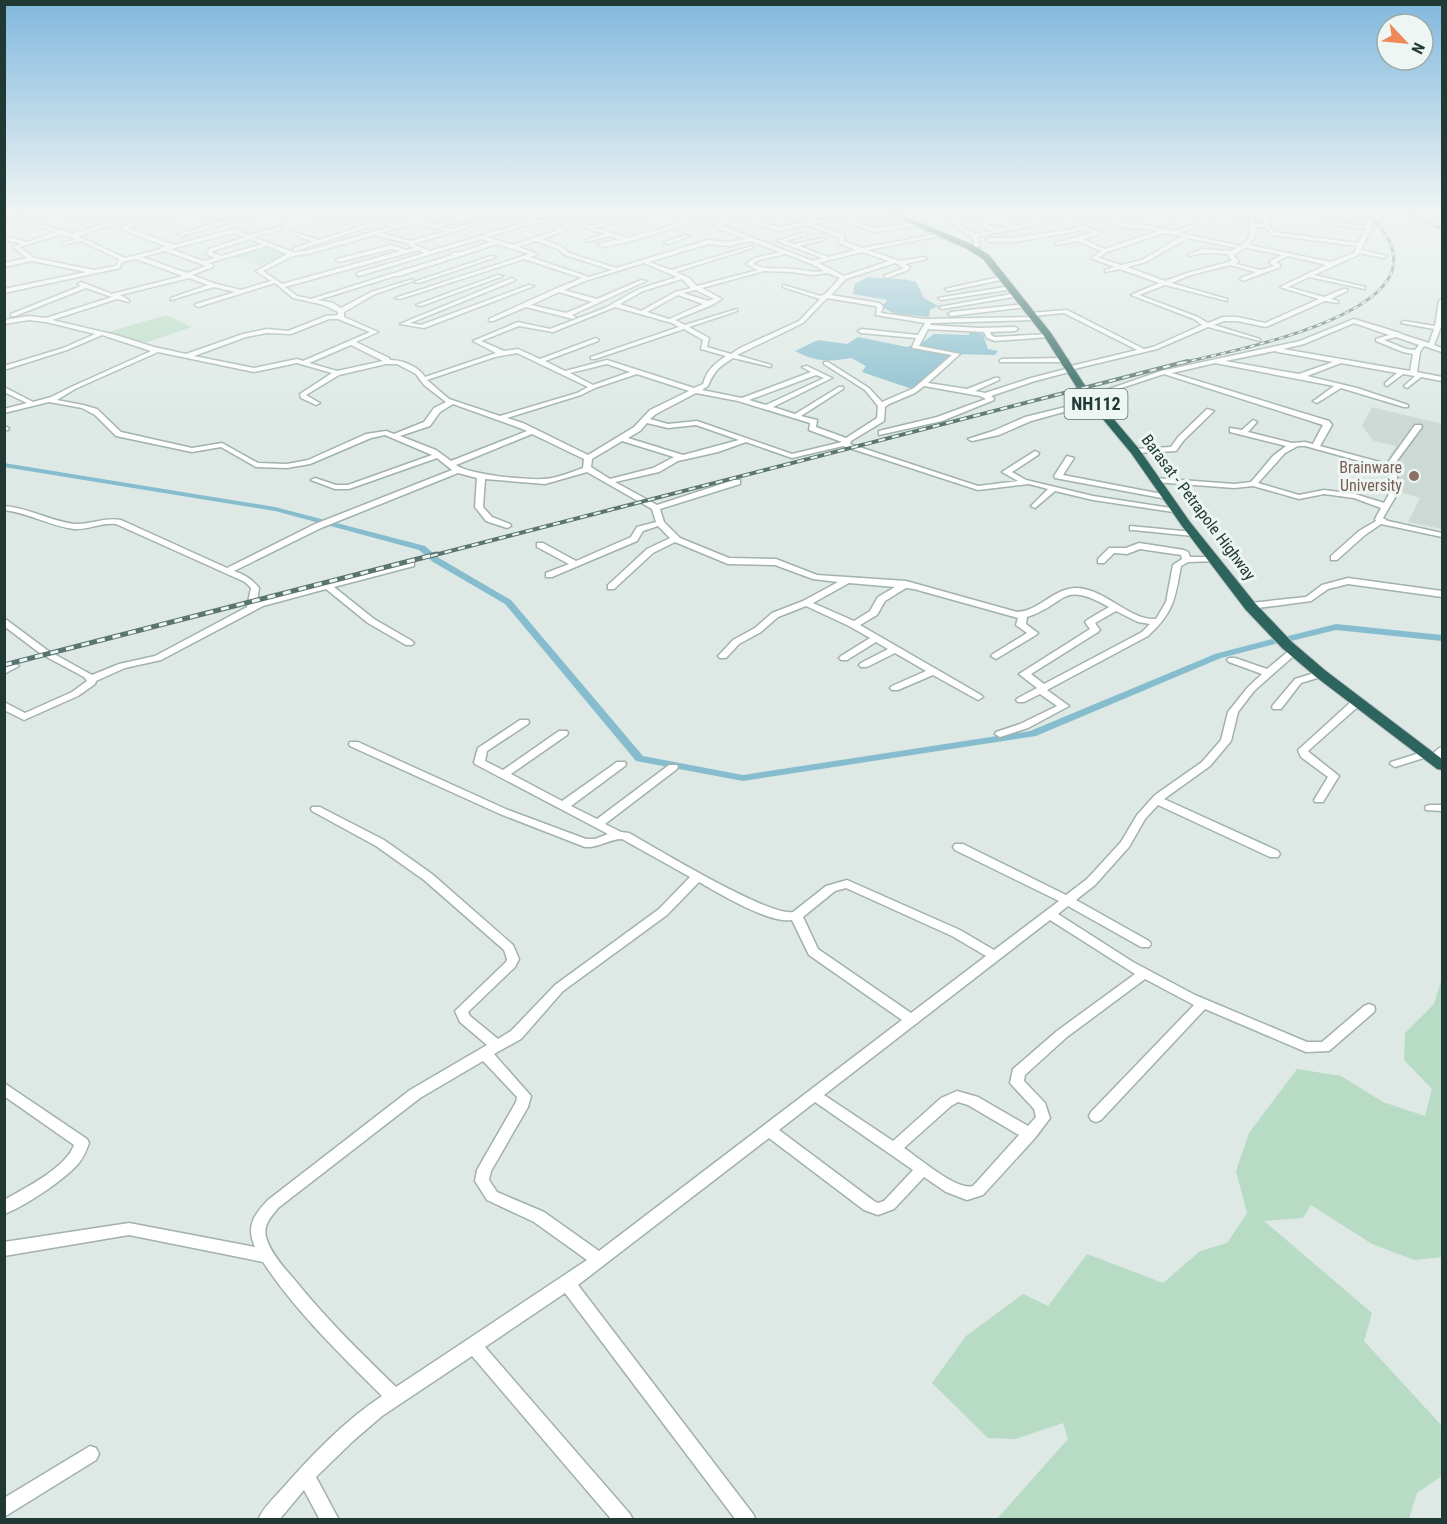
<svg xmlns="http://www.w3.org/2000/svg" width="1447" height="1524" viewBox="0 0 1447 1524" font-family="'Roboto Condensed',sans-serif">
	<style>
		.built { fill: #ccd9d4 }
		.green { fill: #b7dbc4 }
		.water { fill: #86bdce }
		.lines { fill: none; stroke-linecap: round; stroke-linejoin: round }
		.canal { fill: #86bdce; fill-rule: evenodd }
		.minor-casing { stroke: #a1b1ac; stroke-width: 3 }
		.major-casing { stroke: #bcc4c2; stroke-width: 2 }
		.highway-casing { stroke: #bcc4c2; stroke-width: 2 }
		.minor { fill: #fff; fill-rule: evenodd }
		.major { fill: #639e94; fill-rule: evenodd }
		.highway { fill: #2d645d; fill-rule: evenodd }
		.rail-far2-casing { stroke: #5a7570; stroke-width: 3 }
		.rail-far1-casing { stroke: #5a7570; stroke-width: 4 }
		.rail-casing { stroke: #5a7570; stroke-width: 5 }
		.rail-far2 { stroke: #eef6f3; stroke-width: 1.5; stroke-dasharray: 5; stroke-linecap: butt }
		.rail-far1 { stroke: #eef6f3; stroke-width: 2; stroke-dasharray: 7; stroke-linecap: butt }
		.rail { stroke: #eef6f3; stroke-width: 3; stroke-dasharray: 8; stroke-linecap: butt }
		.education-dot { fill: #8d6e63; stroke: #eef6f3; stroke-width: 2 }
		.labels { text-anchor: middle; stroke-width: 6; stroke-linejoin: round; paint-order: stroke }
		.far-education-label { font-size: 16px; fill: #785e54; stroke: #eef6f3; text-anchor: end }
		.far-street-label { font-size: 16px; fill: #203934; stroke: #eef6f3 }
		.shield { fill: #eef6f3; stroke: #5e726d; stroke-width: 1.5 }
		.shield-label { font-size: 18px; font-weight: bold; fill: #203934 }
	</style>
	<rect width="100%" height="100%" fill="#dee9e5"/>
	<path class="built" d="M1372,407l70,17v105l-34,-7 12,-24 -34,-11 -2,-22 12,-19 -22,-5 -12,-15z"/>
	<g class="green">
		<path d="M265,245l26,8 -32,13 -30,-11z"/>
		<path d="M166,315l26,12 -51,17 -39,-10z"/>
		<path d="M1442,978v279l-28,3 -42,-16 -61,-39 -8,13 -39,3 108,92 -8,28 78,85v50l-25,17 -8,26h-412l71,-80 -5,-16 -47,16 -28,-1 -56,-55 34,-47 57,-42 25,12 39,-52 76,29 37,-32 27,-8 20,-30 -11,-42 13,-38 48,-64 44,7 42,26 42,14 7,-27 -28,-29 1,-27 29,-29z"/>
	</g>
	<g class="water">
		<path d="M868,277c16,3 32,0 48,5l8,16 14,8 -8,4 -1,7 -34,-3 -13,-7 5,-7 -34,-6 2,-10z"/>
		<path d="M970,332l13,2 5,15 10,2 -3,4 -43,-1 -13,11 3,3 -22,19 -11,1 -47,-16 4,-6 -15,-8c-22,4 -36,4 -56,-7l23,-11 29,4 11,-7 49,10 16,-5 11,-8 35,1z"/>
	</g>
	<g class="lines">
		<g class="canal">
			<path d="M4,463l271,44 150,39 14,12 72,42 132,156 100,19 287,-44 185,-77 61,-16 5,3 -2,2 -58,15 -185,78 -293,45 -107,-20 -131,-157 -72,-42 -14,-12 -144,-39 -271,-44z"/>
			<path d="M1336,624l106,11v6l-106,-11 -49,12 -5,-3 2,-2z"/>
		</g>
		<defs>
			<g id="minor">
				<path d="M54,212c18,0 34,10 52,11 14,1 31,-11 46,-11l-74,24 47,22 36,-9v-2h7l-47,-18v-2l57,-15h8l-58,16 46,17 60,-16 14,6 31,-8 2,3 -28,7 40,15 13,-1 87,-25 -38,-12v-2l44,13 13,-4 -25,-9h8l41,13 20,-7 -15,-6c7,0 14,5 21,4 8,0 14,-4 22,-4l-20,8 -23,6 11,3 40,-12 27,-5h9l-35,8 -80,24 17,7 90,-27 35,-7 2,3 -34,6 -36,11 26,8 45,-15 -9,-5 2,-3 15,8 -24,9 20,8 7,6 47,15 92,-28 21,2 16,-3 -30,-12v-2l20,-8 -10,-4 -98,29 -23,5 -7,-3 23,-5 -10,-3 -24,6v-2l19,-6 -37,-12v-2l22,6 60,-14h8l-63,16 32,10 91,-26h13l8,3 34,-3 -31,5 36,10 56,-10 -11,-5 21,4 5,3 52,-7h11l-57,10 18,6 44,-5 2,3 -46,6 -34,-13 -25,5 31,12 -2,5 19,7 80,-15 3,2 -77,15 32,11 24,-4 3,2 -22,5 5,3 -2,3 -21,8 -3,-2 20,-8 -9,-5 -49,16 -15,16 48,8 4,3 -2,7 43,6 112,-2 1,1 -3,2 -103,3 -1,2 49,3 36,-1 3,2 -3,2 -25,1 2,4 3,1 55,-3v2l-2,1 -53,4 -8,-3 -3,-6 -56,-3 -9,17 41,8 -32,29 39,6 28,-11h4v2l-24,11 10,2 46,-15 35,-9 1,-2 70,-17 -73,-37 -32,3 -3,-2 1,-1 37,-3 77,39 9,-2 49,-22 -8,-6 -63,-24 28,-12 -39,-14 -15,3v-2l10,-3 -22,-8v-2l8,-6 -24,-10 -19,4 -3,-2 38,-10 -8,-3 -70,12h-26l-3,-2 3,-2h26l64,-10 -18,-8 -84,17 3,9 -10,3 -3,-2 1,-1 6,-1 -2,-8 -26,-17v-2l34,-6 35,14 14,-3 -27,-11h6l27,10 21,-4 -13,-6h6l13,5 19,-4v-1h11l38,13 11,-1 33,7 20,-7 2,3 -16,6 61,13c9,-6 10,-14 9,-25l-13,-2c4,-3 14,-2 18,1v4h9l-2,-12h5l3,14 4,6 84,11 7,-14 -39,-5 3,-2 37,4 2,-4 -9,-10h6l9,10 -13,28 26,6 -3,2 -25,-5 -1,2 -44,20 51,12v2l-56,-12 -21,10 36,10 19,-8h4v2l-16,8 7,2v2l-13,-2 -59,26 -29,-6h-13l-10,4 46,14v2l-52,-14 -51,22 -83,20 -1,2 -38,10 -44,15 3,2v2l-52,21 -63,14v-4l58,-14 49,-18 -6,-3 -56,-10 -9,7 -26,11 -4,3 -1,14 -33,20 -1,3 128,42 40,-5 -16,-9 33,-21 4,2 -1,2 -26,17 14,8 67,16 84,13h3v4l-87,-13 -38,-9 -20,17 -4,-2 17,-17 -19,-5 -51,6 -135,-44 -51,12 -46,-16 -28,10 -40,9 -19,11 -44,10 42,23 77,-25h6v4l-80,25 4,13 16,16 49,20 47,1 41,16 89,6 111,31c23,-1 37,-25 61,-24 28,2 53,33 78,31l10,-17 7,-37 9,-6 -1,-4 -41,-6 -13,5 -13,-1 -10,10h-6v-4l11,-11h17l13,-5 45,7 4,2 2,5h27v4l-29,1 -7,4c-6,33 -7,46 -33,70l-101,54 22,16 -41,22 -28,9 -5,-3 1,-2 24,-8 37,-18 -17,-12 -16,8h-6l-2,-2 2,-2 19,-10 -18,-14 71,-45 -5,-7 2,-2 22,-13c-49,-27 -40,-4 -82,10l-1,7 12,9 -2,2 -40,24 -5,-3 2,-2 34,-21 -11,-8 2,-7 -104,-29 -8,-1 -21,13 -8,14 -17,10 121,70 2,2 -5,3 -45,-25 -35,15h-6l-2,-2 2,-2 34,-15 -31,-18 -28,14h-6l-2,-2 2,-2 27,-14 -12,-7 -29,18h-6l-2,-2 2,-2 29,-18 -21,-12 -43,-20 -28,11 -17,15 -22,12 -13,14h-6l-2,-2 2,-2 13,-14 22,-12 17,-15 31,-12 35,-19 -25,-3 -38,-14 -47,-1 -53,-22 -22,11 -39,36h-6v-4l39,-36 23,-11 -12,-12 -15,5 -6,10 -85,36h-6v-4l23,-9 -32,-17v-4h6l33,18 55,-24 6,-10 19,-5 -4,-13 -65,-37 -42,12 -60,-5 -2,28 9,10 18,7 1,2 -4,2 -21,-7 -11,-14 2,-29 -19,-5 -137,55 -87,43c11,4 18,8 25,17l-2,14 65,-17 1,-2h6l82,-22 3,1v4l-80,21 40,32 38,22 2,2 -2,2h-6l-38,-22 -42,-34 -63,17 -102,54 -36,8 -29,13 -1,3 -17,12 -54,24 -20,-10v-8l21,11 47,-21 15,-11 -3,-4 -43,-23 -37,-28v-8l43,32 45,25 27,-11 36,-8 92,-49 4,-19 -6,-6 -129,-58c-14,-2 -28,6 -42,5 -24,-3 -45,-16 -70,-19v-4c25,2 46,15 70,18 16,1 30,-7 47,-4l106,48 88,-44 137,-54 -15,-12 -88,31h-14l-24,-9 4,-2 21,7h12l84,-30 -47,-20 -14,3 -61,26 -23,4 -31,-1 -35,-20 -29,5 -76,-16 -21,-21 -13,-7 -33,-6 -45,11v-4l23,-6 -23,-11v-5l29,15 18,-5 20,-10 80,-36 -49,-16 -35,15 -63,20v-4l59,-18 32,-14 -49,-12 -17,-2 -25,4v-4l25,-4 17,2 66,-21 -26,-9 -71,28h-4v-2l70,-28 -3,-2 3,-2 31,12 71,-18 -47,-17 -14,3 -2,6 -116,25v-4l82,-17 -54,-11 -28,6v-4l23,-5 -14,-11 8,-3 -17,-5v-3l23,6 29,-10 -44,-14v-2l61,18 29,-9zM1087,215l43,14 11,-1 17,3 -53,18 -22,-10 17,-5v-2l-33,-13zM980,216l11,4 -12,3v2l14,6 -19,3 -21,-14zM738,219l40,12 29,-6 33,13 -2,5 18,7 -28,7 -29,-11 25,-6v-2l-30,6 -9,-3 22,-6 -2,-3 -28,9 45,17 -9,3 -91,-35zM995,222l13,6 -9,1 -13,-5zM417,223l29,8 -35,10 -30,-8zM1256,227h9l7,8 85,11 -3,7 -23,9 -82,-17 6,-9zM234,233l11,4 -36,12 -3,5 9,4 -12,3 -32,-12zM1164,233l18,3 -40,24 -21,5 -22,-7 8,-6zM62,234l14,5 -14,4v2l19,-4 38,18 -3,7 -22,4 -60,-12 -14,-11zM375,235l31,8 7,5 -6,2 -16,-5 -54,14 -1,1 3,2 52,-13 10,2 -119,33 -19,-13 30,-15 15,-2zM1188,238l49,10 -6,3 -28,-2 -14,5v2l14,-3 24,1 5,7 -45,12 -22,8 -38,-14 19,-5zM250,239l12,5 -41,12 -9,-3 1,-2zM481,239l10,3 -30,10 -10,1 1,2 -141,44 -14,-3 -12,-9 133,-37 6,3 -67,20v2l2,1zM536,241l22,8 7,6 47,15 -23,7 -59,-20 8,-3 -20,-7zM750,241l30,11 -25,6 -9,6 12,6 -61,16 -8,-8 -13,-6 76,-24v-2l-81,24 -22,-8 59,-18 21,2zM497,244l32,10 -134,44 5,1 124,-40 58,19 -27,11 -66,30v2h4l33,-14 47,12 3,-2 -4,-2 74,-34 -5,-1 -44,19 -33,-9 21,-9 59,-18 33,14 -38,12 -34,19 -55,21 -32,-7 -45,19 23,12 -71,24c-7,-11 -23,-17 -35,-17l-1,-2 -33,-16 22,-10 -34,-15v-5l31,-18 38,-13v-2l-42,13 -30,16 -8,-5 -15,-3 77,-24h4zM267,246l20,8 -31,17 15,10 -30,9 -25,-6 -24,-9 21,-8v-2l-4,-2zM1246,248h1l35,7 -12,6v2l4,3 -13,4 -25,-6 3,-2 -6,-7zM165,251l41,15 -19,7 -45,-16zM862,252l27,9 -45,15 -25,-13zM786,254l28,11 10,6c-11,2 -20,-1 -31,-2 -14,-2 -27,2 -40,-5l6,-4zM1288,256l38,9 -46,22 39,12 -54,24 -28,-6h-14l-15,6 -10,-6 -59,-22 26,-10 62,16v-2l-56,-16 20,-8 39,-10 26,7 -15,6 -1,1 3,2 37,-14v-2l-4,-3zM764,271l28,1 20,3 16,-2 12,5 -15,16 -4,2 -38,-11v2l37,12 -21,22 -59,27 -9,6 -24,-7 2,-9 -20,-11 48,-16v-2l-52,16 -10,-5 37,-15 10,-6 -20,-11zM189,278l19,7 -37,13v2l43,-13 21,5 -39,12 -1,1 3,2 77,-24 18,15 31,7 14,7v3l-12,1 -38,15 -21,-2 -24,5 -57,20 -32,-7 -38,-12 -64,-15 65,-21 12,3v-2l-9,-5zM682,279l9,9 -16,4 -34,19 -21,-7 23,-13zM696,290l18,9 -6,2 -25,-8zM559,292l33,10 -26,11 -35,-8zM678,295l25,9 -34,15 -22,-7zM827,298l48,8 2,1 -1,8 49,8 -7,12 -57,-6 -3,2 3,2 55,5 -4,9 1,1 39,7 -38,33 -32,14 -13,-14 -41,-26h-4v2l41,26 13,16 -1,12 -31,20 -30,-11 1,-7 -16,-4 42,-27v-2h-4l-44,27 -22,-7 59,-29 -25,-12 -5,1 9,5 -69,26 -40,-8 6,-4c7,-16 10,-18 25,-28l38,9v-2l-34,-10 66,-32zM615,307l57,16 7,4 -88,30v2h4l89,-30 19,11 -2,9 25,7c-12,8 -19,14 -23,28l-9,4 -87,-28 -42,11 -20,-10 53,-20 1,-1 -3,-2 -56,21 -22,-10 -14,2 -23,-10 38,-15 34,6zM329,319h9l32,13 -67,29 -6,-2 -43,9 -60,-12 52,-19 21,-4 24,1zM351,345l32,16 -46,10 -28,-8zM158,352l96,20 43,-9 35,10 -32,21 1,4 15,7 4,-2 -2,-1 -12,-7 33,-20 47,-11h11l19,10 8,11 22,17 -12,6 -10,14 -30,12 -8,-3 -20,3 -58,26 -21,4 -29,-1 -36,-20 -30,5 -71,-16 -24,-23 -14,-4 -26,-5 18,-11zM517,353l71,34 -11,6 -77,23 -51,-17 -22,-19 68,-23zM607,364l23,8 -37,13 -23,-12zM637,374l52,17 -39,19 -16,17 -46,28 -65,-32 -16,-5 74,-23 14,-7zM816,375l8,3 -58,27 -17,-5zM696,393l42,8 72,22 -1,7 33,12 -50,12 -95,-33 -29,3 -18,-5 6,-5zM453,404l64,23 10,4 -76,30 -15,-11 -36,-14 30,-10 10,-14zM647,423l21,5 28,-3 43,15 -56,15 -55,-17 12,-7zM532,434l52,25 -1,9c-12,4 -27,11 -40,11 -19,1 -72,-4 -87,-14zM622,441l52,16 -21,11 -43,11 -19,-12 1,-8zM849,583l46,4 -17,10 -8,14 -16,10 -41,-18zM1116,611l22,11 12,2 -8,8 -98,52 -13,-10 67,-42 2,-2 -5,-7z"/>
				<path d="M193,212c9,0 17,4 26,3 7,-1 12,-3 20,-3l-21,7z"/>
				<path d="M271,212h9l5,2 -3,2z"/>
				<path d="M304,212l16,1 17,-1 -10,3 41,12 -72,24 -2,-1v-2l19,-6 -20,-8v-2l26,8 40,-13z"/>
				<path d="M565,212h11l-14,4 -3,-2z"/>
				<path d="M608,212h8l-34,10 -3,-2z"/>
				<path d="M1104,212h9l23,6 -3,2z"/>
				<path d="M1161,212h10l6,2 -3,2z"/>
				<path d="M1196,212h9l9,3 -3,2z"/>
				<path d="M1415,212h7l20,7v3z"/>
				<path d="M249,214l2,3 -70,19 -3,-2z"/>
				<path d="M685,235l5,1 -22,8 -5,-1z"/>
				<path d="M491,256l5,1 -77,26 -5,-1z"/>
				<path d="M498,275l5,1 -82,30 -5,-1z"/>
				<path d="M1004,276l2,1v2l-58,12 -3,-2z"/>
				<path d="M512,278l3,2 -1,1 -104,42 11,2 108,-40 5,1 -110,42 -24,-4z"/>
				<path d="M1011,286l3,2 -1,1 -72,11 -3,-2z"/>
				<path d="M1017,293l3,2 -1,1 -77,13 -3,-2z"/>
				<path d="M1442,299v25l-8,21 8,3v4l-18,-6 -4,6 -3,20 25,5v4l-21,-4 -14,11 -3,-2 11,-10 -12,-2 -16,12 -2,-1v-2l12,-10 -56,-10 -34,13 50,12 51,17v2h-4l-63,-19 -24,15 -4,-2 2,-1 19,-14 -119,-23 -43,10 157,48 3,4 -12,21 67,18 28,-39h6l1,2 -29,39 4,2v26l-14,24 5,3 54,12v4l-61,-13 -16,11 -28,25h-6v-4l28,-25 17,-10 -1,-2 6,-11 -27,-10 -30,-4 -25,5 -46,-13 -19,2 -79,-6 -4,-2 4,-2 79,6 17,-2 22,-26 13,-10 -56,-14v-4l12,2 11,-10 4,2 -9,10 44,11 13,-1 8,2 10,-19 -159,-51 -73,24 -5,-1 75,-26 139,-30 54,-22 46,14 1,1 28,9 5,-14 -33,-6 3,-2 31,5 4,-25zM1354,323l35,12 -13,4v2l27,11 10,2 -3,17 -127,-22 21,-5zM1396,337l23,8 -4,5 -9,-1 -22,-9zM1275,351l3,1 55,10 -34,12 -74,-13zM1298,446h7l84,23v25l-5,9 -29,-9 -31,-4 -25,5 -41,-12 27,-30z"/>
				<path d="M1025,304l2,1v2l-76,9 -3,-2 3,-2z"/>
				<path d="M1002,359l63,-1 3,2 -3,2h-65v-2z"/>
				<path d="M1094,400l4,2 -2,1 -65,18 -32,14 -27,6 -4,-2 25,-8 32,-14z"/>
				<path d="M1207,409l7,2 -30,29 -8,11 -41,2 -4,-2 4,-2 36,-2 7,-10z"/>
				<path d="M5,426l4,2 -1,2h-4z"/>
				<path d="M1067,456l7,2 -11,17 104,20 4,2 -4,2 -112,-21 -1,-2z"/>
				<path d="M1130,526l63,6 4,2 -4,2 -60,-6h-3z"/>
				<path d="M1348,578l94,13v6l-94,-13 -20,5 -17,12 -61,8 -4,-3 4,-3 56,-6 16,-12z"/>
				<path d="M1294,648l3,1 2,2 -2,2 -43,38 -16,21 -7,29 -21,25 -46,33 114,52 2,3 -2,3h-8l-112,-52 -13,14 -16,28 -34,38 -19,15 73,41 2,3 -2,3h-8l-73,-41 -10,8 75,48 62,33 112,47h15l42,-36 5,-2 5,2 1,3 -1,3 -45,39 -23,1 -101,-43 -104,111 -5,2 -5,-2 -2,-4 2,-4 103,-107 -49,-26 -78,58 -42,38 -1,6 21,22 5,15 -15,20 -52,57 -16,5 -21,-8 -22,-15 -30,32 -16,6 -14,-5 -95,-72 -191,147 175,229 3,6h-20l-171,-227 -80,54 145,167 3,6h-21l-140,-164 -90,60 -29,25 -37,36 23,43h-19l-16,-30 -25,30h-21c5,-12 15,-21 23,-30 30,-34 63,-69 101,-94 -42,-42 -86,-84 -119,-134l-134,-27 -125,21v-14l125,-19 126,24c-9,-21 -2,-31 13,-47l142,-110 77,-45 -27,-23 -5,-11 51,-49 1,-3 -3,-9 -80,-70 -48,-34 -64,-35 -1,-2 1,-2h8l64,33 48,34 81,71 6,14 -4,8 -47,45 2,4 28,23 13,-8 44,-46 104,-76 31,-32 -68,-38c-13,0 -23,9 -37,8l-85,-33 -150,-68 -1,-2 1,-2h8l150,68 78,29h9l13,-5 -133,-70 -1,-2 4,-14 42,-28h8l1,2 -1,2 -41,27 -2,10 18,9 56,-39h8l1,2 -1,2 -56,39 51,27 55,-39h8l1,2 -1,2 -54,40 26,13 72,-54h8l1,2 -1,2 -72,55 16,8 8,1c27,15 140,84 164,79l33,-26 21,-6 113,50 34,20 65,-49 -104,-51 -2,-3 2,-3h8l103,51 21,-16 34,-37 16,-27 18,-20 47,-33 19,-22 7,-28 20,-25 14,-13 -33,-12 -2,-2 2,-2h6l32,11 24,-20zM699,882c21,12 71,42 93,38l17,35 93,65 -303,231 -55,-39 -47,-20 -8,-12 2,-9 37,-64 3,-11 -37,-42 27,-15 42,-48 104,-76zM846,888l106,48 34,20 -75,57 -93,-64 -15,-32 32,-26zM1050,920l85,54 -78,57 -44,38 -3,14 24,26 2,8 -8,9 -50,-29 -21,-6 -16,7 -48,43 -69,-46zM483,1061l34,36 -1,5 -39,68 -2,11 12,19 47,22 53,38 -191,127c-35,-34 -71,-69 -102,-108 -11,-12 -24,-27 -28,-42 -3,-12 5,-20 12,-29l142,-110zM815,1102l98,68 -29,31 -6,2 -4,-2 -95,-71zM958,1102l10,3 51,30 -46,51c-16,5 -54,-28 -69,-38l47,-42z"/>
				<path d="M14,663l5,3 -15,8v-7z"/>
				<path d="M1321,671l3,1 2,2 -2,2 -23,7 -20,26h-8l-1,-2 1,-2 22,-26z"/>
				<path d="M1357,699l4,1 1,2 -1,2 -53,47 2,2 29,23 -16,26h-8l-1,-2 14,-23 -27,-20 -3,-7 55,-50z"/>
				<path d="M1442,747v9l-2,3h-8l-1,-2c3,-4 6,-9 11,-10z"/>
				<path d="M1426,751l4,1 1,2 -1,2 -35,11 -5,-3 1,-2z"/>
				<path d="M1430,805h12v6l-16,-1 -1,-2 1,-2z"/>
				<path d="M4,1083l83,56 2,4c-3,8 -5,14 -11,21 -14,16 -54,43 -74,50v-14c21,-12 62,-32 70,-55l-70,-49z"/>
				<path d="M90,1446l6,2 3,6 -3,6 -92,57v-19z"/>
			</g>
			<path id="major" d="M21,212h9l-26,11v-5z"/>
			<path id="highway" d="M885,212h10l78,33 16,10 62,78 33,51 55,65 51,73 65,81 37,39 34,29 116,88v11l-5,-1 -121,-92 -34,-29 -37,-39 -63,-83 -51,-73 -54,-65 -33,-52 -61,-77 -16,-10z"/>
		</defs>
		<use href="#minor" class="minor-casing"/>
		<use href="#major" class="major-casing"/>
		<use href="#highway" class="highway-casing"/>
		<use href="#minor" class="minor"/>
		<use href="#major" class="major"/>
		<use href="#highway" class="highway"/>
		<defs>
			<g id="rail-far2">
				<path d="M1403,212l39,17"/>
				<path d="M1182,363c43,-11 232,-45 210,-114 -4,-16 -15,-25 -26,-37"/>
			</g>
			<path id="rail-far1" d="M431,556l757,-195"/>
			<path id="rail" d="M4,665l433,-111"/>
		</defs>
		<use href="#rail-far2" class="rail-far2-casing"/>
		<use href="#rail-far1" class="rail-far1-casing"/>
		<use href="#rail" class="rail-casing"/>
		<use href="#rail-far2" class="rail-far2"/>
		<use href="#rail-far1" class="rail-far1"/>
		<use href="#rail" class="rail"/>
	</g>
	<linearGradient id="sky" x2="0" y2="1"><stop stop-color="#81b8de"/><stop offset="0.5" stop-color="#f0f5f3"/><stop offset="1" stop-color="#f0f5f3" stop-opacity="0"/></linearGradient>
	<rect width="1447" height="425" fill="url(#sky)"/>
	<circle class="education-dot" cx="1414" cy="476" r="6"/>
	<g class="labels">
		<g class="far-education-label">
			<text x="1402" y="473">Brainware<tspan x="1402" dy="18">University</tspan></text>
		</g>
		<g class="far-street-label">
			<text transform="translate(1199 507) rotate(53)" y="6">Barasat - Petrapole Highway</text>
		</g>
		<rect class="shield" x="1064.5" y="389" width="63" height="30" rx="4.5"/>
		<g class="shield-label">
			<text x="1096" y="410">NH112</text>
		</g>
	</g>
	<rect width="1447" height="1524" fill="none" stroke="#203934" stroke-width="12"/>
	<g transform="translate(1405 42) rotate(116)"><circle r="28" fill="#eef6f3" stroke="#9caaa7" stroke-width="1.5"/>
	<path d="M0-4.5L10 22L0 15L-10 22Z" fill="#ee8957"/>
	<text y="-9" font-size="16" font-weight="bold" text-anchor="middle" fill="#203934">N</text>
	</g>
</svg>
